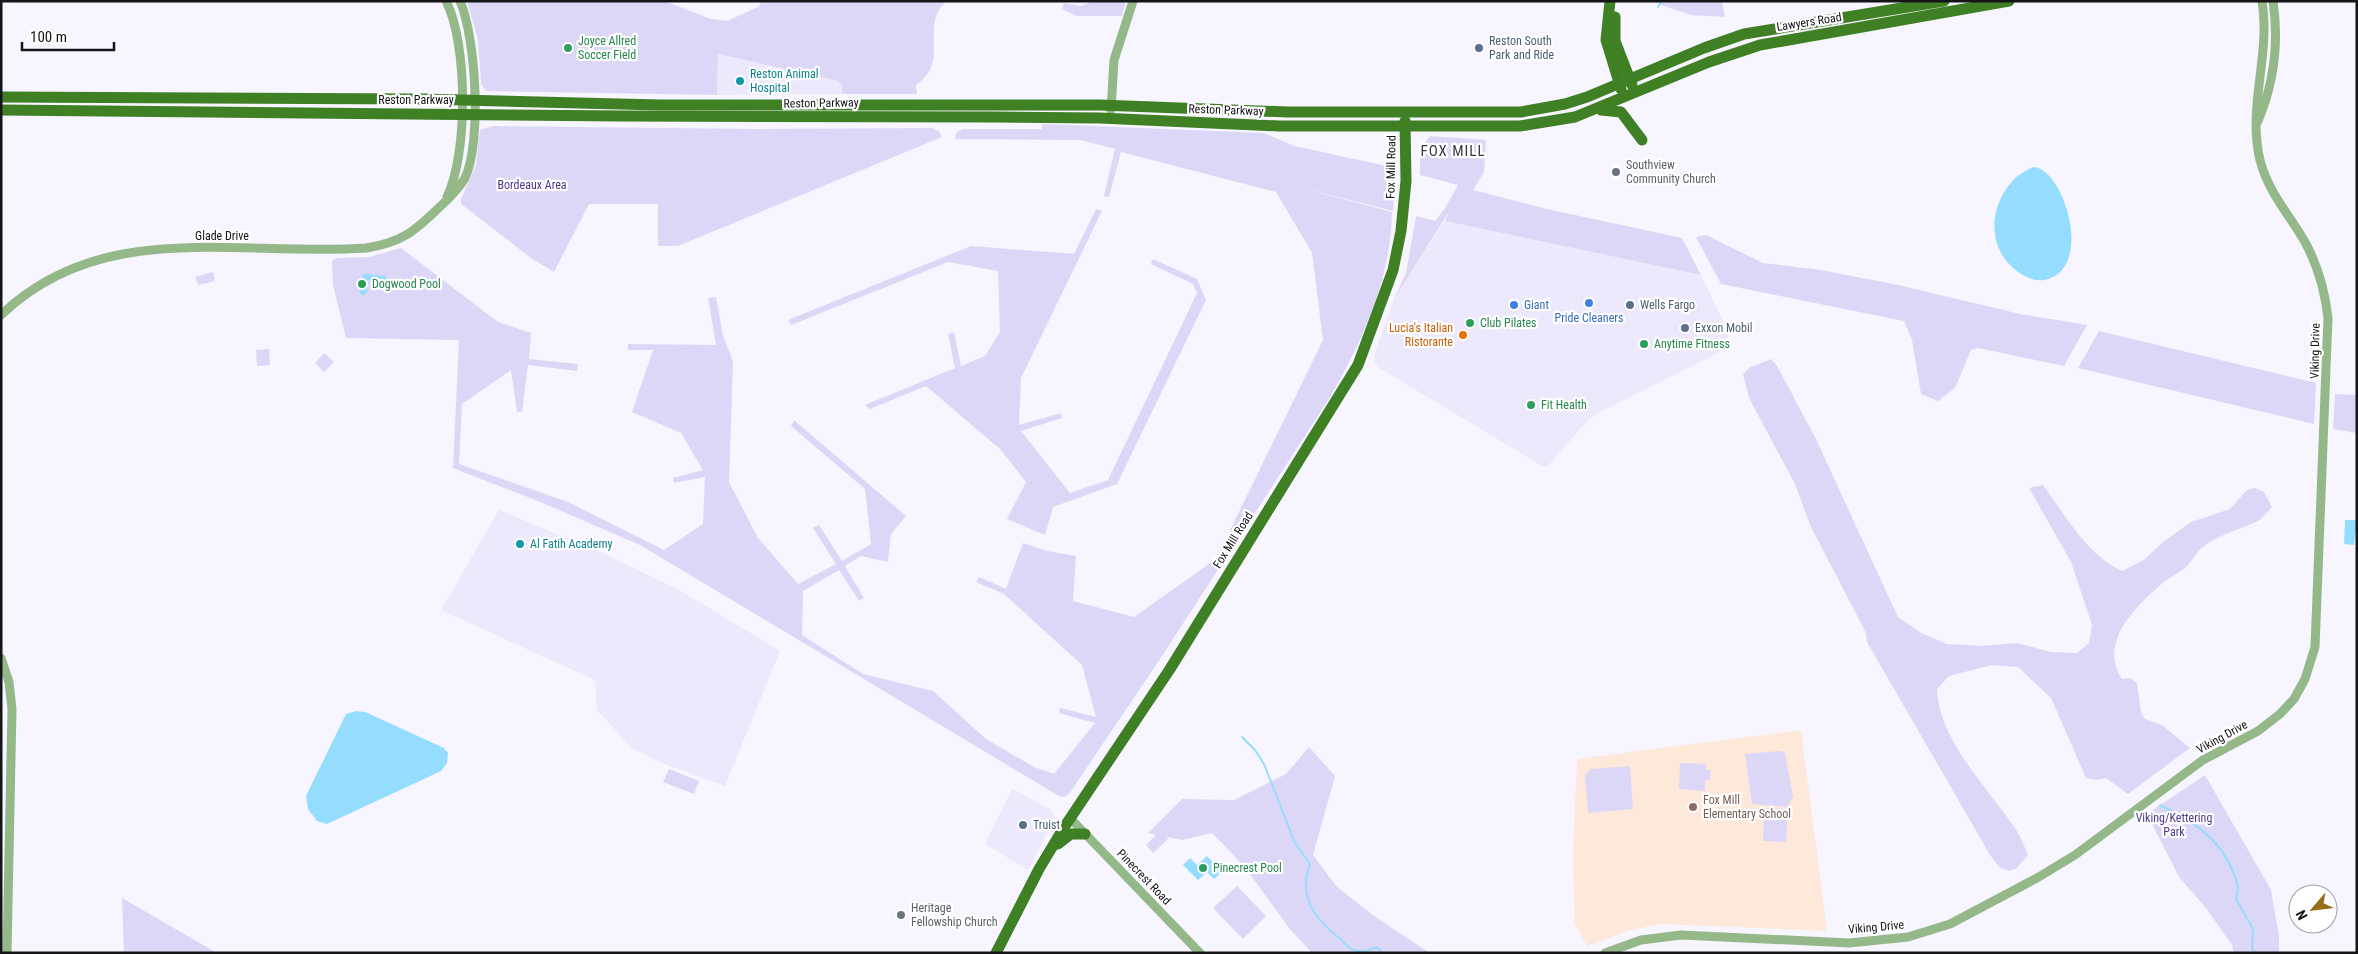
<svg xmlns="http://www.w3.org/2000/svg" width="2358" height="954" viewBox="0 0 2358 954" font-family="'Roboto Condensed',sans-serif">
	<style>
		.built { fill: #ece9fc }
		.education { fill: #fee8da }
		.green { fill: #ddd7f7 }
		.water { fill: #95ddfe }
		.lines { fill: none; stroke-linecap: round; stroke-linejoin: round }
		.stream { stroke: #95ddfe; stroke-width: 2 }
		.minor { stroke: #95b889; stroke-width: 9 }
		.major { stroke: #3f8024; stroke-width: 11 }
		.leisure-dot { fill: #2e9e5b; stroke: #fff; stroke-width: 2 }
		.service-dot { fill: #5c6f8a; stroke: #fff; stroke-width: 2 }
		.culture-dot { fill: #0f9aa8; stroke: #fff; stroke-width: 2 }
		.worship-dot { fill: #6b7280; stroke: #fff; stroke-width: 2 }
		.shop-dot { fill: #3f7fe0; stroke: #fff; stroke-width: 2 }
		.food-dot { fill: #e8710a; stroke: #fff; stroke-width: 2 }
		.education-dot { fill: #8d6e63; stroke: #fff; stroke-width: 2 }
		.labels { text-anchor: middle; stroke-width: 4.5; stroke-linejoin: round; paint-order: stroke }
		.street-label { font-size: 12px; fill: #151418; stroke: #fff }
		.leisure-label { font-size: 12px; fill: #27864d; stroke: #fff; text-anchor: start }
		.service-label { font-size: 12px; fill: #4e5e75; stroke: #fff; text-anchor: start }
		.culture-label { font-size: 12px; fill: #0d838f; stroke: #fff; text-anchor: start }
		.worship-label { font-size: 12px; fill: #5b616d; stroke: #fff; text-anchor: start }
		.park-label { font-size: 12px; fill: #51368c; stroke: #fff }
		.shop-label { font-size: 12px; fill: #366cbe; stroke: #fff; text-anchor: start }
		.food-label { font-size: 12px; fill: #c56008; stroke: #fff; text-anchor: end }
		.education-label { font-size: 12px; fill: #785e54; stroke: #fff; text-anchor: start }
		.quarter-label { font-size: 15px; letter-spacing: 1px; fill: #3b3943; stroke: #fff }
	</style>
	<rect width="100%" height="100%" fill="#f7f5ff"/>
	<g class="built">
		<path d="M718,54l123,28 1,12 -125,1z"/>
		<path d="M1445,221l256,54 27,56 1,5 -2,8 -4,5 -9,6 -112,56 -15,10 -40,46 -5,-1 -161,-97 -6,-6 -1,-7 21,-60z"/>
		<path d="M499,510l104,43 78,38 99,60 -55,135 -66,-24 -27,-14 -35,-38 -2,-30 -154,-70z"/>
		<path d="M1012,789l38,20 3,5 1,6 -26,50 -43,-26z"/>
	</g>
	<path class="education" d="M1801,730l26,201 -166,-7 -30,6 -44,16 -12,-23 -2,-67 4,-97z"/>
	<g class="green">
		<path d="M467,1h198l46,18 16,2 31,-14 4,-6 194,1h-11c-26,28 6,60 -29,83l1,9h-75v-9l-4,-4 -120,-27 -1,41 -231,-4 -5,-7 -3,-44z"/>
		<path d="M1092,1h34l-4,15h-45l-15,-7 2,-6 17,3z"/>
		<path d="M1650,1h72l3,16 -34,-2z"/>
		<path d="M1042,124l222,9 30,13 102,22 -3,43 -103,-26 102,27c-1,67 -30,130 -63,187l-169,260 -91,135 -5,3 -5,-1 -419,-251 -102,-44 -85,-33 6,-128 -113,-2 -13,-53 -1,-24 5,-3 32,-1 32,-9 97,74 33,11 -2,26 49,5 -1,7 -49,-6 -6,47h-5l-6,-42 -49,34 -3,60 109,38 96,48 39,-26 2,-47 -31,6 -1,-5 30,-8 -22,-37 -49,-21 21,-62h-25v-6l88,1 -8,-47 8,-1 7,39 10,25 -4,121 29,56 40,46 38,-20 -23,-36 6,-3 23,36 29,-17 -6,-55 -74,-63 3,-6 112,96 -15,18 -3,28 -27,-6 -16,10 19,32 -5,3 -20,-31 -36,21 -1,44 61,39 70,17 53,48 48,28 20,7 41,-51 -36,-10 1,-5 36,9 -14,-52 -78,-71 -28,-12 3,-5 27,12 17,-46 24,8 29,5 -3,45 61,16 82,-58 107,-219 -11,-87 -36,-61 -155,-40 -12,45 -5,-1 11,-47 -35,-9 -125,-1 2,-7 6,-3h79z"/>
		<path d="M493,126l259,3 180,-1 7,3 3,6 -264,109h-20v-42h-69l-35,68 -23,-14 -70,-54v-5l15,-34 4,-35z"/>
		<path d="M1430,136l56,4 -2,32 -11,18 74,19 135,29 19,37 -256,-54 4,-9 -55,87 12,-26 10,-57 19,5 10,-13 13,-23 -38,-10v-27z"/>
		<path d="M1096,209l6,2 -81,167 -2,47 42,-12 1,5 -41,13 49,62 38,-13 89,-187 -4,-9 -42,-20 2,-5 44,20 9,21 -89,184 -64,23 -8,28 -38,-16 19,-37 -25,-32 -75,-64 -56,23 -5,-4 90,-37 -7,-34 6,-2 7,34 24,-10 15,-24 -2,-61 -50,-9 -157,63 -3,-5 183,-74 103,8z"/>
		<path d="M1706,235l57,28 58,7 77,15 122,29 67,11 -23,41 -86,-18 -7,2 -16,38 -17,13 -17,-7 -9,-54 -8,-19 -183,-37 -25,-47z"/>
		<path d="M213,272l2,9 -17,4 -3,-8z"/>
		<path d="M2099,331l217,52 -2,41 -236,-56z"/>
		<path d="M269,349l1,16 -13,1 -1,-16z"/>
		<path d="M324,353l10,9 -10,10 -9,-9z"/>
		<path d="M1771,359l6,7 39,73 82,178 23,16 26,11 35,2 35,-3 34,9 26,1 12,-10 3,-18 -21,-63 -42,-74 14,-3c23,31 43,69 79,86l22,-11 19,-18 28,-20 39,-13 17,-19 8,-2 9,4 8,15 -12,13c-16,8 -42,15 -56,26 -7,5 -11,14 -17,20 -6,6 -15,10 -22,15 -27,23 -68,61 -43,98l8,-1 7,5 4,29 4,7 17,6 28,23 -62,46 -22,-16 -9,2 -11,-2 -35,-80 -33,-31 -26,-2 -43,11 -12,13c2,49 46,94 73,132 8,10 13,22 18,34l-11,13 -8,3 -9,-3 -10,-13 -123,-213 -1,-9 -56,-108 -15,-41 -46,-86 -6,-24 6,-6z"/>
		<path d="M2335,394l22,1v38l-24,-4z"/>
		<path d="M1309,747l26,29 -22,79 24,32 44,34 49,32h-118l-23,-25 -45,-62 -32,-33 -30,7 -15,-3 1,2 -15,14 -7,-8 10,-10 -8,-2 34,-34 52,1 52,-26z"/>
		<path d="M1780,751l5,2 8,44 -6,10 -35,-3 -7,-50z"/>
		<path d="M1680,763l26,1v6h5l-1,10h-5v11l-26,-2z"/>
		<path d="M1630,766l3,43 -45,4 -3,-38 6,-6z"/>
		<path d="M669,769l30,12 -5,13 -31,-12z"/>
		<path d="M2205,775l66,115 8,46v17h-45l-2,-8 -26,-37 -27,-31 -32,-63z"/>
		<path d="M1764,808l24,1 -2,33 -23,-1z"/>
		<path d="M1237,886l29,30 -23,23 -30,-31z"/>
		<path d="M122,898l95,55h-93z"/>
	</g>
	<g class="water">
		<path d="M2034,167c31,3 61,104 10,113 -15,2 -31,-10 -39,-21 -23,-30 -6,-80 29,-92z"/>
		<path d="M363,274l23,2v12h-6v-7l-15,-1v5l3,5 -4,5h-3l-3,-10 5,-3z"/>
		<path d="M2345,520h12l-3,25 -10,-1z"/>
		<path d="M356,711l9,1 79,36 4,5 -1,10 -6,8 -114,53 -10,-3 -9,-12 -2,-13 40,-82z"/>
		<path d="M1207,856l15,16 -8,7 -7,-7 -9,8 -15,-15 7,-7 7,7z"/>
	</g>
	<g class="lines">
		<g class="stream">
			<path d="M1658,7l4,-6"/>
			<path d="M1242,737l13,13 9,14 31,79 15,21c-12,33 4,54 29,74 5,4 9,11 15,12 8,3 15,0 23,-3l5,6"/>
			<path d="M2160,805c33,16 61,34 74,69 4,11 5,14 2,25l17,30 -1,20 3,4"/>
			<path d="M2266,953h3"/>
		</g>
		<g class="minor">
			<path d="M446,1c22,43 22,153 1,196"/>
			<path d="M1111,110l3,-50 19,-59"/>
			<path d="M2258,121c16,-38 21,-79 15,-120"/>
			<path d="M1,315c102,-98 238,-58 365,-67 41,-6 52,-21 80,-47 7,-7 14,-14 19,-23 17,-36 11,-140 -5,-177"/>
			<path d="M1,658l8,24 3,27 -5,244"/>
			<path d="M1070,818l130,135"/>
			<path d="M1605,953l36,-13 40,-5 168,8 59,-6 42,-13 87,-46 38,-23 128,-95 55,-29 22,-17 14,-15 11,-20 10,-32 13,-329c-3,-27 -10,-52 -23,-76 -16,-28 -37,-50 -45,-82 -13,-53 11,-105 2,-159"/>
		</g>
		<g class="major">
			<path d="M1610,1l-4,39 15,49"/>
			<path d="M1615,17v24l17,44"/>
			<path d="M1,97l421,2 238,6h440l188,7h233l44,-8 22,-7 117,-49 40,-14 200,-33"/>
			<path d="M1,110l620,6 374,1 105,1 179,8h241l55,-9 134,-55 51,-17 249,-44"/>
			<path d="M1601,110l20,2 21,28"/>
			<path d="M1058,844l13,-10h14"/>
			<path d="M996,953l43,-84 24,-40 107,-160 188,-304 35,-95 8,-39 5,-50 -1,-60"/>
		</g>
	</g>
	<g class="leisure-dot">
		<circle cx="568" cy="48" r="5"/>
		<circle cx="362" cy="284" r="5"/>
		<circle cx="1470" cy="323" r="5"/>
		<circle cx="1644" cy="344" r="5"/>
		<circle cx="1531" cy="405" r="5"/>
		<circle cx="1203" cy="868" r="5"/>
	</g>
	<g class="service-dot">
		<circle cx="1479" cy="48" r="5"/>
		<circle cx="1630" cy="305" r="5"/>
		<circle cx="1685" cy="328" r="5"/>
		<circle cx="1023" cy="825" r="5"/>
	</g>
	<g class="culture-dot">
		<circle cx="740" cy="81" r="5"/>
		<circle cx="520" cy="544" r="5"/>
	</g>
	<g class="worship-dot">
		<circle cx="1616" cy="172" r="5"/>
		<circle cx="901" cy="915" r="5"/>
	</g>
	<g class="shop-dot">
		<circle cx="1589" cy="303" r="5"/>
		<circle cx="1514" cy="305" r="5"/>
	</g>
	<circle class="food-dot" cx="1463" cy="335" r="5"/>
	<circle class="education-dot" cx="1693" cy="807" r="5"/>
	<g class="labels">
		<g class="street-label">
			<text transform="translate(1809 22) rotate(-9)" y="4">Lawyers Road</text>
			<text x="416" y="104">Reston Parkway</text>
			<text transform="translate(821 103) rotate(-1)" y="4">Reston Parkway</text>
			<text transform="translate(1226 110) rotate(2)" y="4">Reston Parkway</text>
			<text transform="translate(1391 167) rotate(-89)" y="4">Fox Mill Road</text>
			<text x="222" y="240">Glade Drive</text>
			<text transform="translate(2315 351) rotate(-89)" y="4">Viking Drive</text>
			<text transform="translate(1233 540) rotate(-58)" y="4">Fox Mill Road</text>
			<text transform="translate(2222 737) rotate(-29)" y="4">Viking Drive</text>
			<text transform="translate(1144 877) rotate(46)" y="4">Pinecrest Road</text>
			<text transform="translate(1876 927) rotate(-5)" y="4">Viking Drive</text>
		</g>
		<g class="leisure-label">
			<text x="578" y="45">Joyce Allred<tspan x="578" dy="14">Soccer Field</tspan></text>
			<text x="372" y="288">Dogwood Pool</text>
			<text x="1480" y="327">Club Pilates</text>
			<text x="1654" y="348">Anytime Fitness</text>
			<text x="1541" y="409">Fit Health</text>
			<text x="1213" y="872">Pinecrest Pool</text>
		</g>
		<g class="service-label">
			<text x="1489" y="45">Reston South<tspan x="1489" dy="14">Park and Ride</tspan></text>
			<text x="1640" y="309">Wells Fargo</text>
			<text x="1695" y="332">Exxon Mobil</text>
			<text x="1033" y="829">Truist</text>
		</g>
		<g class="culture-label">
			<text x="750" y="78">Reston Animal<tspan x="750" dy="14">Hospital</tspan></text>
			<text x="530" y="548">Al Fatih Academy</text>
		</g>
		<g class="worship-label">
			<text x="1626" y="169">Southview<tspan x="1626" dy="14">Community Church</tspan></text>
			<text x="911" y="912">Heritage<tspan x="911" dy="14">Fellowship Church</tspan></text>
		</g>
		<g class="park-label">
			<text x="532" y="189">Bordeaux Area</text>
			<text x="2174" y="822">Viking/Kettering<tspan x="2174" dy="14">Park</tspan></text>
		</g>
		<g class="shop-label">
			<text x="1524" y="309">Giant</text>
			<text x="1589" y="322" text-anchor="middle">Pride Cleaners</text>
		</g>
		<g class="food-label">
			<text x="1453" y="332">Lucia's Italian<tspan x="1453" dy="14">Ristorante</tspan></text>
		</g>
		<g class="education-label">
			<text x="1703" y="804">Fox Mill<tspan x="1703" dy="14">Elementary School</tspan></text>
		</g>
		<g class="quarter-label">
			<text x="1453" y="156">FOX MILL</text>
		</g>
	</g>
	<rect width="2358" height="954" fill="none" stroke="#151418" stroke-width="5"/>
	<g transform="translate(2313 909) rotate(242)"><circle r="24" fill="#ffffff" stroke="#a1a1a3"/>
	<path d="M0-4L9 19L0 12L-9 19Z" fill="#966d18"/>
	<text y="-8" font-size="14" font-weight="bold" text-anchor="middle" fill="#151418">N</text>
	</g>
	<path d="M22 42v8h92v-8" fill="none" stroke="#151418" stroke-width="2.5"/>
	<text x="30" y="42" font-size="15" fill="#151418" stroke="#ffffff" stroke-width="4" paint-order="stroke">100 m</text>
</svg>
